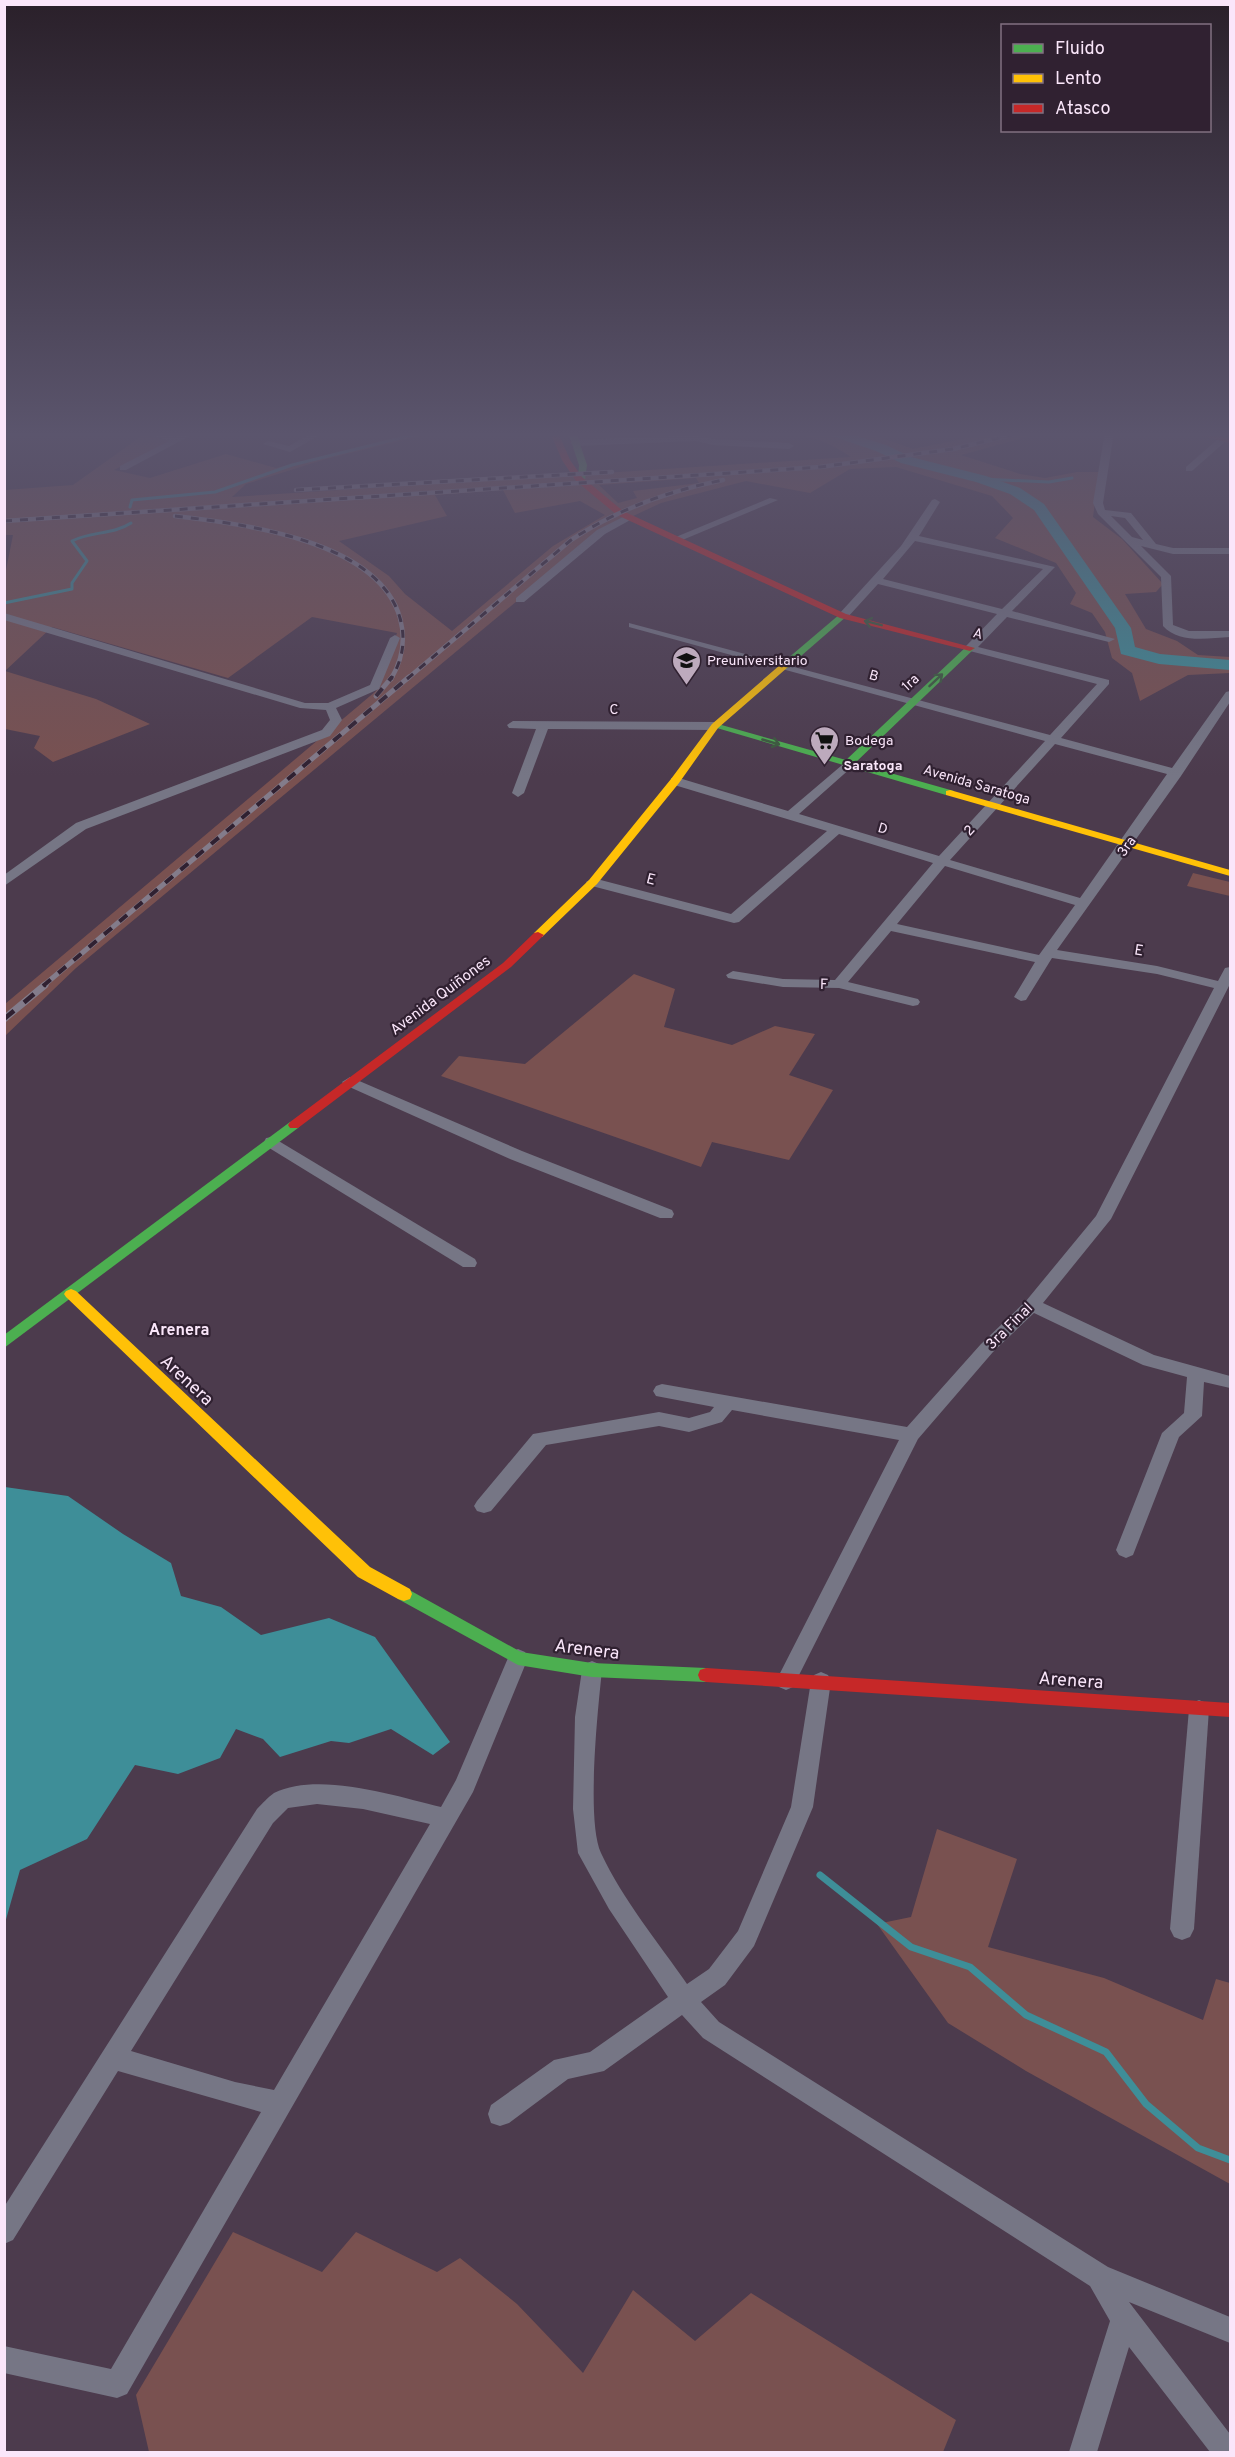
<svg xmlns="http://www.w3.org/2000/svg" width="1235" height="2457" viewBox="0 0 1235 2457" font-family="Overpass,sans-serif">
	<style>
		.green { fill: #795150; fill-rule: evenodd }
		.water { fill: #3e8e98 }
		.lines { fill: none; stroke-linecap: round; stroke-linejoin: round }
		.stream-far1 { stroke: #3e8e98; stroke-width: 3 }
		.stream { stroke: #3e8e98; stroke-width: 7 }
		.river { fill: #3e8e98; fill-rule: evenodd }
		.street { fill: #767685; fill-rule: evenodd }
		.fast { fill: #4caf50; fill-rule: evenodd }
		.slow { fill: #ffc107; fill-rule: evenodd }
		.jam { fill: #c62828; fill-rule: evenodd }
		.rail-far2-casing { stroke: #837c8b; stroke-width: 4.5 }
		.rail-far1-casing { stroke: #837c8b; stroke-width: 5 }
		.rail-casing { stroke: #837c8b; stroke-width: 7 }
		.rail-far2 { stroke: #302131; stroke-width: 3; stroke-dasharray: 8; stroke-linecap: butt }
		.rail-far1 { stroke: #302131; stroke-width: 4; stroke-dasharray: 10; stroke-linecap: butt }
		.rail { stroke: #302131; stroke-width: 4.5; stroke-dasharray: 13; stroke-linecap: butt }
		.oneway { stroke: #3b5a3d }
		.labels { text-anchor: middle; stroke-width: 4.5; stroke-linejoin: round; paint-order: stroke }
		.far-street-label { font-size: 14px; fill: #fae6fa; stroke: #302131 }
		.far-poi-label { font-size: 14px; fill: #fae6fa; stroke: #302131; text-anchor: start }
		.far-neighbourhood-label { font-size: 14px; font-weight: bold; fill: #fae6fa; stroke: #302131 }
		.street-label { font-size: 15px; fill: #fae6fa; stroke: #302131 }
		.neighbourhood-label { font-size: 16px; font-weight: bold; fill: #fae6fa; stroke: #302131 }
		.near-street-label { font-size: 18px; fill: #fae6fa; stroke: #302131 }
	</style>
	<rect width="100%" height="100%" fill="#4c3b4d"/>
	<g class="green">
		<path d="M418,432h20l-112,27 -80,25 -14,13 619,-40c-13,-9 -34,-20 -50,-21 -18,-1 -36,2 -53,-4h117l48,17 85,-17h47l-84,23 59,19 25,4 32,-6h22l-6,45 29,22 41,45 -7,8 -31,2 21,35 31,12 21,14 32,2v16l-42,2 -48,26 -8,-28 -20,-15 -7,-26 -13,-19 -22,-9 6,-11 -20,-30 -61,-25 18,-20 -21,-22 -96,-29 -46,2 -40,24 -64,-12 -85,22 -60,28 -525,437 -71,68v-32l371,-313 21,-58 -85,-16 -84,61 -176,-51 -47,44 91,28 54,25 -97,38 -19,-14 6,-12 -35,-7 -1,-149 9,-45h-8v-45l68,-5 70,-50 27,6 -56,29 36,8 76,-24 50,14zM696,478l3,5 -66,8 4,7 -19,5 -19,-18zM503,490l12,23 65,-12 25,14 -52,31 -101,85 -47,-37 -16,-18 -50,-35 108,-25 -12,-21z"/>
		<path d="M1193,873l37,9v14l-43,-10z"/>
		<path d="M634,974l41,15 -11,38 68,18 43,-19 40,8 -26,41 44,15 -44,70 -77,-18 -11,25 -260,-91 18,-20 66,8z"/>
		<path d="M937,1829l80,30 -29,88 116,31 99,42 13,-41 14,4v201l-204,-113 -78,-48 -71,-99 34,-7z"/>
		<path d="M233,2232l89,40 34,-40 81,40 23,-14 57,46 66,69 50,-83 62,51 56,-48 205,127 -13,32h-794l-13,-57z"/>
	</g>
	<path class="water" d="M5,1487l63,9 55,38 48,29 10,33 40,11 40,28 68,-17 46,19 75,105 -17,13 -42,-26 -42,14 -18,-2 -51,16 -17,-18 -27,-10 -16,29 -42,16 -43,-9 -48,74 -67,31 -15,53z"/>
	<g class="lines">
		<g class="stream-far1">
			<path d="M981,479l68,3 23,-4"/>
			<path d="M130,507l2,-7 83,-8 77,-27 133,-33"/>
			<path d="M4,603l68,-14v-6l15,-22 -15,-20c19,-10 41,-6 59,-18"/>
		</g>
		<path class="stream" d="M820,1875l91,72 59,20 56,48 80,37 40,52 52,44 32,12"/>
		<path class="river" d="M820,432h24l42,13 25,12 75,19 34,12 24,16 87,124 4,19 25,7 70,6v10l-71,-6 -38,-10 -6,-26 -81,-118 -24,-16 -34,-12 -75,-19 -25,-12z"/>
		<g class="street">
			<path d="M141,432h17l18,5 9,-5h12l-71,38h-6v-4l49,-25z"/>
			<path d="M313,432h12l-35,20 -27,-8 5,-3 21,5z"/>
			<path d="M1105,432h9l-11,71 2,7 26,3 25,31 17,4h57v6h-57l-32,-8 30,30 2,49 16,6h41v6c-21,1 -51,7 -67,-11l-2,-49 -63,-63 -5,-11zM1111,516l14,2 18,22 -11,-3z"/>
			<path d="M696,435l17,4 76,4 5,3 -5,3 -76,-4 -17,-4 -121,5 -5,-3 5,-3z"/>
			<path d="M1219,438l8,2 -35,31h-6v-4z"/>
			<path d="M770,498l8,2 -98,41 -9,-2z"/>
			<path d="M935,499l5,3 -21,34 136,31 -43,44 103,28 -6,3 -102,-25 -29,30 131,33v4l-48,54 111,30 54,-76 4,-1v11l-49,74 -124,174 100,16 61,15 7,-13 5,-1v17l-119,235 -68,84 111,52 76,21v12l-26,-6 -2,34 -23,21 -46,118 -7,3 -7,-3 -3,-5 46,-117 22,-20 3,-36 -44,-12 -109,-52 -41,39 -75,87 -125,248 -7,3 -7,-3 -3,-6 123,-241 -167,-30 -10,12 -33,10 -30,-6 -113,19 -55,66 -7,2 -7,-2 -3,-5 3,-5 56,-67 126,-22 30,6 21,-6 4,-5 -58,-11 -3,-5 3,-5 6,-2 245,43 74,-83 45,-43 70,-85 118,-228 -57,-14 -105,-16 -26,42 -5,1 -7,-4 21,-35 -144,-31 -43,51 70,17 2,3 -2,3 -5,1 -74,-18 -56,-1 -55,-9 -2,-3 7,-4 50,8 52,1 98,-117 -94,-29 -100,88 -5,1 -146,-38 -2,-3 7,-4 138,36 96,-83 -156,-47v-6h8l109,33 60,-51 4,1v6l-53,47 140,42 106,-115 -416,-114v-4l421,112 47,-51 -131,-34v-4l31,-32 -119,-30 -31,34h-8v-4l62,-68 31,-46zM915,541l128,28 -41,40 -119,-30zM1055,744l112,30 -87,124 -130,-38zM945,866l130,39 -36,50 -142,-31z"/>
			<path d="M629,514l5,3 -2,2 -27,15 -81,68h-8v-4l81,-68z"/>
			<path d="M4,613l301,90h23l42,-18 20,-47 5,-3 5,3 -21,51 -43,19 6,12 -12,16 -244,93 -82,57v-11l72,-52 246,-93 8,-10 -4,-10 -26,-2 -296,-88z"/>
			<path d="M513,721l202,1 6,4 -6,4 -167,-1 -24,64 -6,4 -6,-4 24,-64 -27,-1 -2,-3z"/>
			<path d="M350,1077l172,74 150,59 2,4 -2,4h-12l-150,-59 -165,-74 -3,-3z"/>
			<path d="M272,1137l203,122 2,4 -2,4h-12l-197,-121 -2,-4 2,-4z"/>
			<path d="M518,1649l7,3 3,6 -55,134 -346,602 -10,4 -113,-25v-27l107,23 150,-257 -143,-41 -105,169 -9,4v-37l253,-398c5,-5 11,-12 17,-16 45,-22 121,3 167,14l15,-27 52,-122 3,-6zM317,1804l46,5 67,15 -156,266 -39,-8 -104,-31 142,-228 15,-15z"/>
			<path d="M592,1661l7,3 3,6c-4,38 -16,151 -1,183 22,47 57,89 86,131l22,-15 29,-38 53,-124 20,-126 3,-6 7,-3 7,3 3,6 -18,126 -59,139 -29,39 -24,17 18,20 389,245 122,50v26l-101,-41 101,132v18h-20l-81,-105 -32,105h-28l41,-131 -20,-35 -387,-248 -21,-23 -78,56 -36,8 -59,44 -9,3 -9,-3 -3,-9 3,-9 63,-45 36,-8 78,-55 -59,-88 -31,-56 -5,-44 2,-92 7,-47 3,-6z"/>
			<path d="M1199,1700l7,3 3,6 -15,220 -4,8 -8,3 -8,-3 -4,-8 19,-220 3,-6z"/>
		</g>
		<g class="fast">
			<path d="M568,432h8l11,33 -2,15 -7,-2 1,-13z"/>
			<path d="M840,614l7,2 -61,53h-6v-4z"/>
			<path d="M967,646l8,2 -120,115 99,28v4h-8l-236,-69 8,-2 128,36z"/>
			<path d="M294,1121l4,1 2,3 -2,3 -294,220v-13l286,-213z"/>
			<path d="M404,1587l117,65 71,11 114,5 6,2 2,5 -2,5 -6,2 -114,-5 -74,-12 -120,-66 -2,-5 2,-5z"/>
		</g>
		<g class="slow">
			<path d="M780,665l8,2 -70,61 -39,55 -82,101 -55,53h-8v-4l55,-53 82,-101 41,-55z"/>
			<path d="M950,790l280,80v6l-284,-81v-4z"/>
			<path d="M71,1289l5,2 294,276 40,22 2,5 -2,5 -6,2 -6,-2 -40,-22 -292,-280 -2,-3 2,-3z"/>
		</g>
		<g class="jam">
			<path d="M550,432h8l12,28 12,17 41,34 223,103 129,34 -5,3 -130,-33 -223,-103 -41,-34 -14,-21z"/>
			<path d="M1185,432h15l30,7v4z"/>
			<path d="M538,932l6,3 -2,2 -31,30 -213,161h-8l-2,-3 2,-3 213,-159 31,-30z"/>
			<path d="M706,1668l524,35v14l-524,-35 -6,-2 -2,-5 2,-5z"/>
		</g>
		<defs>
			<g id="rail-far2">
				<path d="M296,490l316,-18"/>
				<path d="M175,516c68,8 203,24 225,102 6,22 3,41 -9,61"/>
				<path d="M4,521l816,-54 133,-18 71,-17"/>
				<path d="M407,679l164,-139c47,-31 97,-49 152,-60"/>
			</g>
			<g id="rail-far1">
				<path d="M376,696l16,-19"/>
				<path d="M43,986l366,-309"/>
			</g>
			<path id="rail" d="M4,1019l41,-34"/>
		</defs>
		<use href="#rail-far2" class="rail-far2-casing"/>
		<use href="#rail-far1" class="rail-far1-casing"/>
		<use href="#rail" class="rail-casing"/>
		<use href="#rail-far2" class="rail-far2"/>
		<use href="#rail-far1" class="rail-far1"/>
		<use href="#rail" class="rail"/>
	</g>
	<defs><path id="oneway-shaft" d="M-6 0H5M1.5-3L5.5 0L1.5 3" fill="none" stroke-width="1.6" stroke-linecap="round" stroke-linejoin="round" transform="scale(1.5)"/></defs>
	<g class="oneway">
		<use href="#oneway-shaft" transform="translate(873 623) rotate(-166)"/>
		<use href="#oneway-shaft" transform="translate(936 680) rotate(-43)"/>
		<use href="#oneway-shaft" transform="translate(771 742) rotate(16)"/>
	</g>
	<linearGradient id="sky" x2="0" y2="1"><stop stop-color="#2a202a"/><stop offset="0.56" stop-color="#5b556d"/><stop offset="1" stop-color="#5b556d" stop-opacity="0"/></linearGradient>
	<rect width="1235" height="776" fill="url(#sky)"/>
	<defs>
		<symbol id="school-pin" viewBox="-11 -11 22 30"><path d="M0 17L-7.5 6A9.5 9.5 0 1 1 7.5 6Z" fill="#bdaabd" stroke="#302131"/><path d="M0-5L7-2L0 1L-7-2ZM-4 1L0 2.5L4 1V4Q0 6-4 4Z" fill="#111"/></symbol>
		<symbol id="supermarket-pin" viewBox="-11 -11 22 30"><path d="M0 17L-7.5 6A9.5 9.5 0 1 1 7.5 6Z" fill="#bdaabd" stroke="#302131"/><path d="M-6-5.5h2.5l.6 2H6L4.5 2H-2.5L-4.4-4H-6ZM-1.5 3.2a1.3 1.3 0 1 0 .1 0ZM3 3.2a1.3 1.3 0 1 0 .1 0Z" fill="#111"/></symbol>
	</defs>
	<g fill-rule="evenodd">
		<use href="#school-pin" x="670" y="644" width="33" height="45"/>
		<use href="#supermarket-pin" x="808" y="724" width="33" height="45"/>
	</g>
	<g class="labels">
		<g class="far-street-label">
			<text transform="translate(978 633) rotate(14)" y="5">A</text>
			<text transform="translate(874 675) rotate(15)" y="5">B</text>
			<text transform="translate(910 682) rotate(-43)" y="5">1ra</text>
			<text transform="translate(614 709) rotate(-1)" y="5">C</text>
			<text transform="translate(977 784) rotate(16)" y="5">Avenida Saratoga</text>
			<text transform="translate(883 828) rotate(16)" y="5">D</text>
			<text transform="translate(969 830) rotate(-48)" y="5">2</text>
			<text transform="translate(1126 846) rotate(-54)" y="5">3ra</text>
		</g>
		<g class="far-poi-label">
			<text x="707" y="665">Preuniversitario</text>
			<text x="845" y="745">Bodega</text>
		</g>
		<g class="far-neighbourhood-label">
			<text x="873" y="770">Saratoga</text>
		</g>
		<g class="street-label">
			<text transform="translate(651 879) rotate(14)" y="5">E</text>
			<text transform="translate(1139 950) rotate(9)" y="5">E</text>
			<text transform="translate(824 984) rotate(1)" y="5">F</text>
			<text transform="translate(440 995) rotate(-37)" y="5">Avenida Quiñones</text>
			<text transform="translate(1009 1326) rotate(-45)" y="5">3ra Final</text>
		</g>
		<g class="neighbourhood-label">
			<text x="179" y="1335">Arenera</text>
		</g>
		<g class="near-street-label">
			<text transform="translate(187 1380) rotate(43)" y="6">Arenera</text>
			<text transform="translate(587 1649) rotate(7)" y="6">Arenera</text>
			<text transform="translate(1071 1680) rotate(4)" y="6">Arenera</text>
		</g>
	</g>
	<rect width="1235" height="2457" fill="none" stroke="#fae6fa" stroke-width="12"/>
	<rect x="1001" y="24" width="210" height="108" fill="#302131" stroke="#817081" stroke-width="1.5"/>
	<rect x="1013" y="44" width="30" height="9" fill="#4caf50" stroke="#817081" stroke-width="1.5"/>
	<text x="1055" y="54" font-size="18" fill="#fae6fa">Fluido</text>
	<rect x="1013" y="74" width="30" height="9" fill="#ffc107" stroke="#817081" stroke-width="1.5"/>
	<text x="1055" y="84" font-size="18" fill="#fae6fa">Lento</text>
	<rect x="1013" y="104" width="30" height="9" fill="#c62828" stroke="#817081" stroke-width="1.5"/>
	<text x="1055" y="114" font-size="18" fill="#fae6fa">Atasco</text>
</svg>
